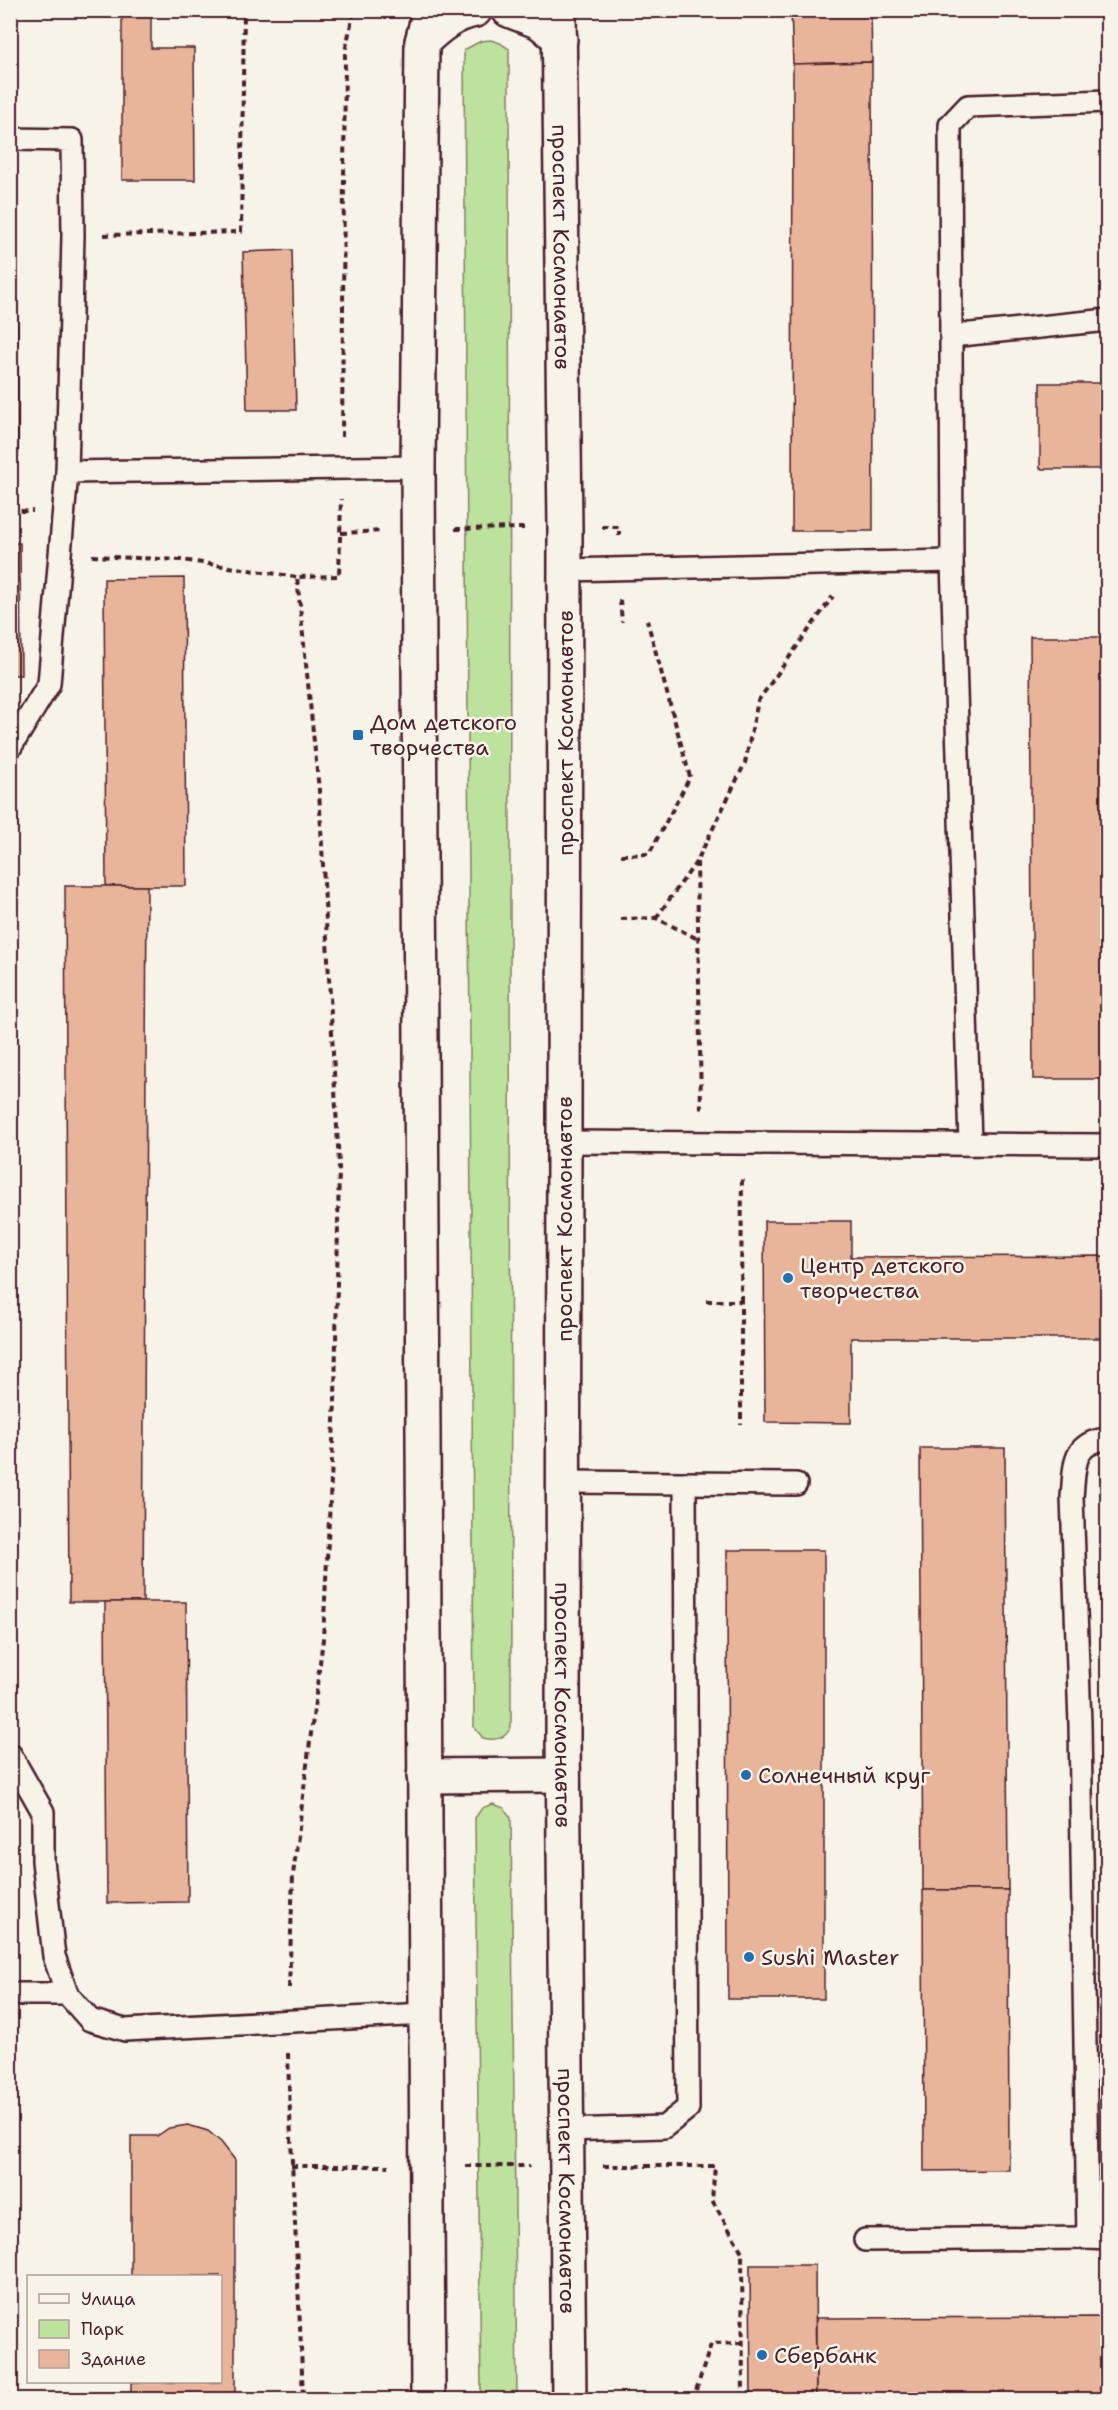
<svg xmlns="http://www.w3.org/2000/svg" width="1118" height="2410" viewBox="0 0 1118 2410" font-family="'Shantell Sans',sans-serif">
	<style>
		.green { fill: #bde29d; stroke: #848064; stroke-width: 1.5 }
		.building { fill: #e8b49a; stroke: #4a1f2b; stroke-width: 1.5 }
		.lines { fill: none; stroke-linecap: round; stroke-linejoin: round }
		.service-casing { stroke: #4a1f2b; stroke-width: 26 }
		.secondary-casing { stroke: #4a1f2b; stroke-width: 38 }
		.path { stroke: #4a1f2b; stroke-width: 4; stroke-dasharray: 6 4.5; stroke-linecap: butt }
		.service { stroke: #f7f3e8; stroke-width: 21 }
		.secondary { stroke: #f7f3e8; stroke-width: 33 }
		.poi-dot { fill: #1f6fb2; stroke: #f7f3e8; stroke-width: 2 }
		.labels { text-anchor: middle; stroke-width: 5; stroke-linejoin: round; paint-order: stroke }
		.street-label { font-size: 22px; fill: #4a1f2b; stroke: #f7f3e8 }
		.poi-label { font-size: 22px; fill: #4a1f2b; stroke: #f7f3e8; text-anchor: start }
	</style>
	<rect width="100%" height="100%" fill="#f7f3e8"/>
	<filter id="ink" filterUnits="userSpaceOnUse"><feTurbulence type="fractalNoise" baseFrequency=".0167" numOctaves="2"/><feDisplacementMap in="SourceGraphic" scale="12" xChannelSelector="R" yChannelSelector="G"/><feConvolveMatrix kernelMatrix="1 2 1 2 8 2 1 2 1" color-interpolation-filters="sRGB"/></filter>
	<g filter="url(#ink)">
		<g class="green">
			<path d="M491,40l9,3 9,6 2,1678c-6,12 -15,14 -28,11l-9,-11 -10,-1677 17,-9z"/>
			<path d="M493,1804l11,4 7,10 6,582 -36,-1 -6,-581 7,-10z"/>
		</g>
		<g class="building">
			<path d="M122,10h29v38h43l1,132h-73z"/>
			<path d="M791,10h187v1l-107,2 1,49 -79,2z"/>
			<path d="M872,62l1,469h-81l1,-467z"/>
			<path d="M10,183h7l1,273h-8z"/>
			<path d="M292,250l4,160h-49l-4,-158z"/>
			<rect x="1040" y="383" width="68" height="86"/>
			<path d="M10,543h10l1,132h-11z"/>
			<path d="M184,578l2,308h-80l-2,-307z"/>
			<path d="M1030,637h78v442h-75z"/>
			<path d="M65,886h82l-4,716h-74z"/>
			<path d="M764,1221h87v36l257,-1v82h-257v85l-86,-1z"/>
			<path d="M920,1448h85l3,442h-85z"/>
			<path d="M727,1550h97v449h-96z"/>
			<path d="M105,1602h81l2,300 -81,1z"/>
			<path d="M923,1890h85l1,280 -85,1z"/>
			<path d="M188,2125l20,6 13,11 14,18v240h-104v-18h89v-106h-89v-140h26l12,-8z"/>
			<path d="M750,2265h65l1,135h-65z"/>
			<path d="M1108,2317v82l-292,1v-82z"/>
		</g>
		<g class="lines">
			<defs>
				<g id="service">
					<path d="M10,139l62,1 1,96 -6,236"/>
					<path d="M951,336l157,-16"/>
					<path d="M952,561l-2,-436 18,-19 140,-5"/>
					<path d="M565,570l387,-9 18,583"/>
					<path d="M10,748l39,-64 18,-212 351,-5"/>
					<path d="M565,1142l543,3"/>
					<path d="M1108,1439c-37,3 -33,28 -36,58l8,227 8,514 20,1"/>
					<path d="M563,1482l233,2"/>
					<path d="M10,1754l33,58v49l11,95 13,38 23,26 35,10 300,-16"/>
					<path d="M10,1994h57"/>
					<path d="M566,2130l98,-3 24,-19 -3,-625"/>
					<path d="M865,2240l223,-2"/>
				</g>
				<g id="secondary">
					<path d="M509,10l31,12 20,17"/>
					<path id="s1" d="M559,10l6,518 -2,1208 6,664"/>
					<path d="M422,42c16,-15 31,-28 53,-32"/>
					<path d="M424,1776l139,-1"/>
					<path d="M428,2400l-10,-1933 4,-425 8,-32"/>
				</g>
			</defs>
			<use href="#service" class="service-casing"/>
			<use href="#secondary" class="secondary-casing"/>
			<g class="path">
				<path d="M104,235l137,-3 3,-222"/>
				<path d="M342,437l3,-385 9,-42"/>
				<path d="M10,511h23"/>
				<path d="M602,527h17v9"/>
				<path d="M455,529l71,-1"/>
				<path d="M341,533l41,-2"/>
				<path d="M92,556l90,4 115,17"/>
				<path d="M620,600l2,22"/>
				<path d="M621,855l28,-1 41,-77 -43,-157"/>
				<path d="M697,862l4,248"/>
				<path d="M656,918l41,-57 48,-98 13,-62 75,-105"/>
				<path d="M621,919l35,-1 42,21"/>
				<path d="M706,1301h35v124"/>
				<path d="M741,1301l1,-126"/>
				<path d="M289,1988l4,-113 30,-236 12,-238 4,-236 -20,-375 -22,-213 42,-1 2,-77"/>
				<path d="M288,2053c3,115 11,231 15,347"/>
				<path d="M291,2166h98"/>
				<path d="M465,2166h65"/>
				<path d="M603,2166h112l-3,34 30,52 1,148"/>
				<path d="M693,2400l18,-56 32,-1"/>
			</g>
			<use href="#service" class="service"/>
			<use href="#secondary" class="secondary"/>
		</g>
	</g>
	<g class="poi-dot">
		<rect x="352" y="729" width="12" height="12" rx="3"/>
		<circle cx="788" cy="1278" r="6"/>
		<circle cx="746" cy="1775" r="6"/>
		<circle cx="749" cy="1957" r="6"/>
		<circle cx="762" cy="2355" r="6"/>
	</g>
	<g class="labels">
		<g class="street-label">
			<text dy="8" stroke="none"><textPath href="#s1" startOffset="237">проспект Космонавтов</textPath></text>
			<text transform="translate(565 733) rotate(-90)" y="8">проспект Космонавтов</text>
			<text transform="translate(564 1219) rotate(-90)" y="8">проспект Космонавтов</text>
			<text dy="8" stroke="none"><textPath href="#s1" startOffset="1695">проспект Космонавтов</textPath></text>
			<text dy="8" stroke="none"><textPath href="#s1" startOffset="2181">проспект Космонавтов</textPath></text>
		</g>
		<g class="poi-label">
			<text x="370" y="730">Дом детского<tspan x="370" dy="25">творчества</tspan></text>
			<text x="800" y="1273">Центр детского<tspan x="800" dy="25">творчества</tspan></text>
			<text x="758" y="1783">Солнечный круг</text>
			<text x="761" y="1965">Sushi Master</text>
			<text x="774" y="2363">Сбербанк</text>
		</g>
	</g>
	<rect width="1118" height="2410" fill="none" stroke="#f7f3e8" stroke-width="36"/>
	<rect x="18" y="18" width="1082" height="2374" fill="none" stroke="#4a1f2b" stroke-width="2" filter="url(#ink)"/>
	<rect x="27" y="2275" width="195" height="108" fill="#f7f3e8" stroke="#b29e9c" stroke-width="1.5"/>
	<rect x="39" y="2294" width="30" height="9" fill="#f7f3e8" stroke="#b29e9c" stroke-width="1.5"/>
	<text x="81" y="2305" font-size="18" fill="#4a1f2b">Улица</text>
	<rect x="39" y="2320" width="30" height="18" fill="#bde29d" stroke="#b29e9c" stroke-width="1.5"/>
	<text x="81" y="2335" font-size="18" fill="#4a1f2b">Парк</text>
	<rect x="39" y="2350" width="30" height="18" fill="#e8b49a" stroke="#b29e9c" stroke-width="1.5"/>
	<text x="81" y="2365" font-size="18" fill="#4a1f2b">Здание</text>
</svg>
